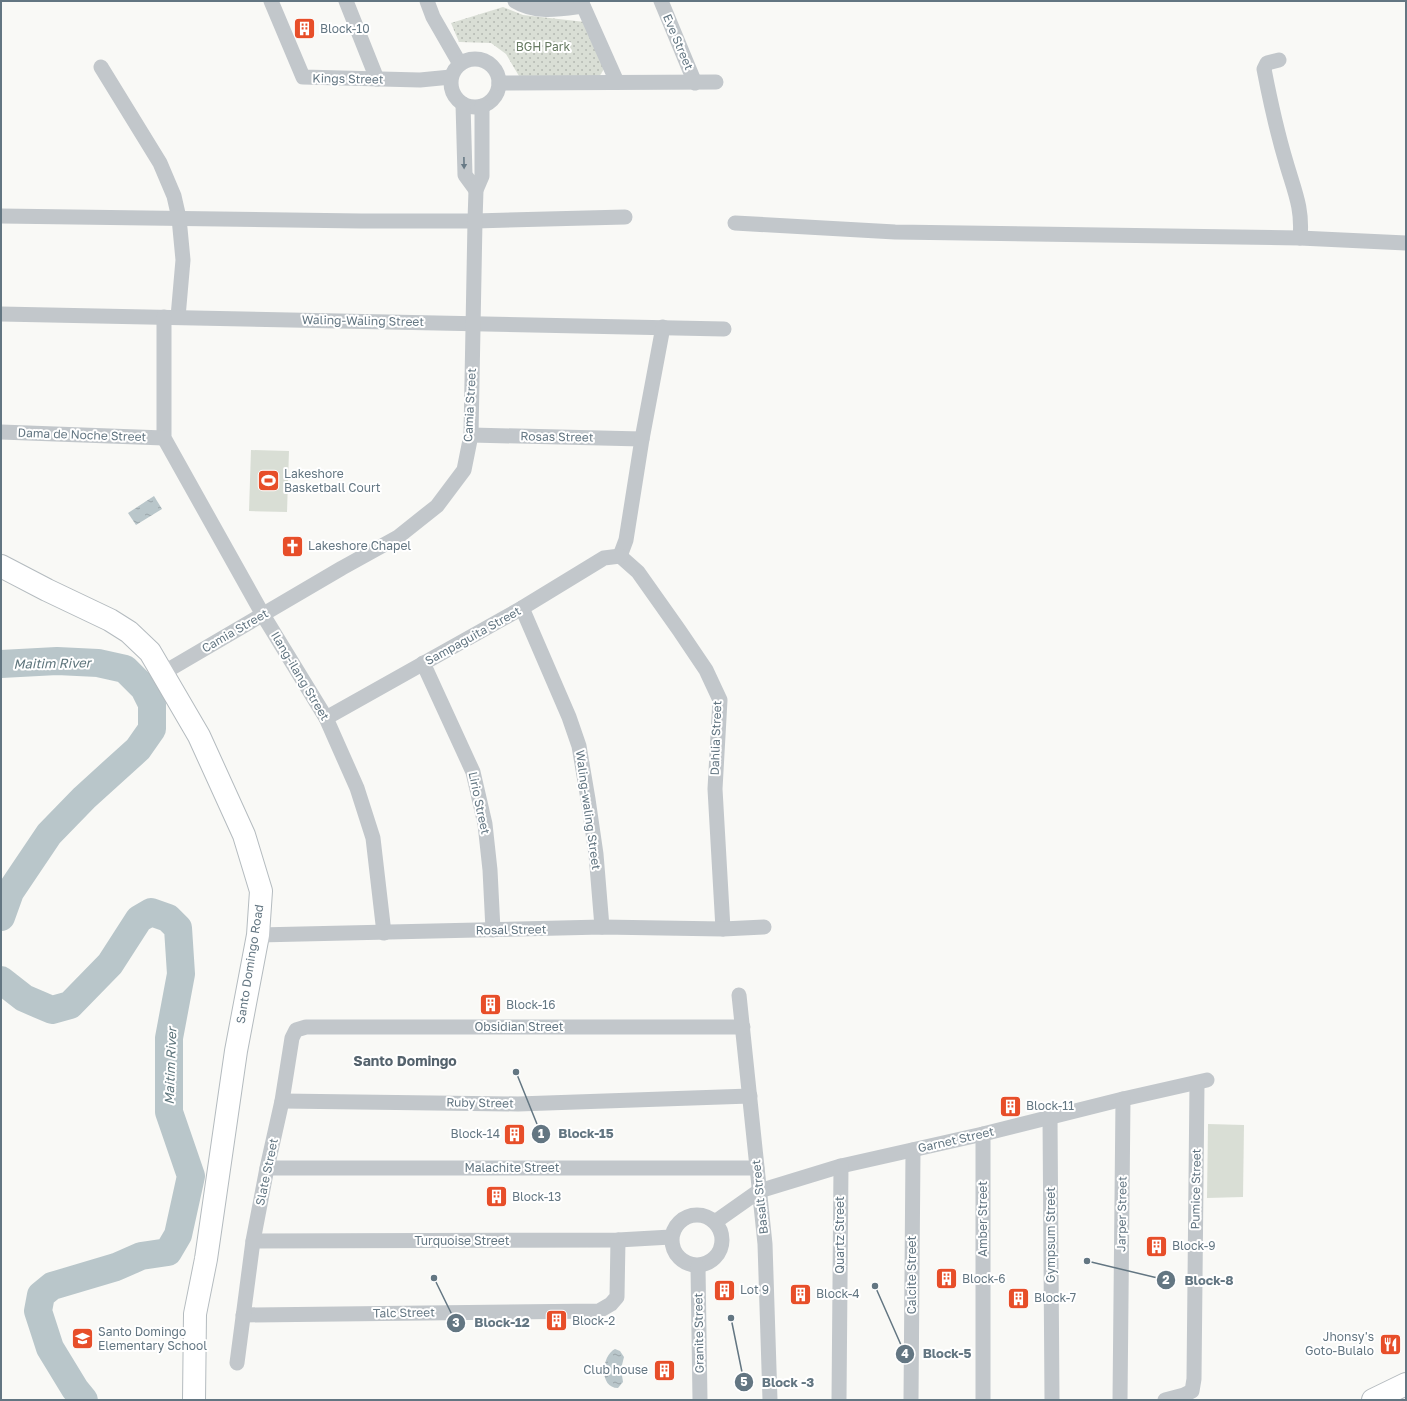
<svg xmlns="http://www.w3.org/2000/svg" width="1407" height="1401" viewBox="0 0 1407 1401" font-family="'Golos Text',sans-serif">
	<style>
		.park { fill: url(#park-dots) }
		.garden { fill: #d9ded5 }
		.water { fill: url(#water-ripples) }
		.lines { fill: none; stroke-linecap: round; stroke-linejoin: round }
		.river { stroke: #b9c6ca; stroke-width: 28 }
		.secondary-casing { stroke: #b4bbbf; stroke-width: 24 }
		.primary-casing { stroke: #b5bbbf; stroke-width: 24 }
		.street { stroke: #c2c7cb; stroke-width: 15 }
		.secondary { stroke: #fff; stroke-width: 22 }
		.primary { stroke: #fff; stroke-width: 22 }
		.oneway { fill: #687a86 }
		.labels { text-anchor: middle; stroke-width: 4; stroke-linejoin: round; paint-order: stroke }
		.poi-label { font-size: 12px; fill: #637682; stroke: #fff; text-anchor: start }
		.street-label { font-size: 12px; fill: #637682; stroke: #fff }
		.park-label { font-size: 12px; fill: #677a62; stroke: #fff }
		.water-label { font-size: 13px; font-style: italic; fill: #5e757c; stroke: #fff }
		.quarter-label { font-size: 14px; font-weight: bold; fill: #55636d; stroke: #fff }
		.leader { fill: none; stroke: #637682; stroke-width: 1.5 }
		.callout-dot { fill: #637682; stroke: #fff; stroke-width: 1.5 }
		.mark-label { font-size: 12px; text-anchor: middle; font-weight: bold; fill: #fff }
		.callout-label { font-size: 13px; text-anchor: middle; font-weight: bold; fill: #637682; stroke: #fff; stroke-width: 4; stroke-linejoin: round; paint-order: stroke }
	</style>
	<defs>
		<pattern id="park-dots" width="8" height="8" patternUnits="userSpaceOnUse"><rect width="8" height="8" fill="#d9ded5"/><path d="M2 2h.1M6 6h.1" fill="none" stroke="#b4b9b2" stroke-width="1.8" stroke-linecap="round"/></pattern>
		<pattern id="water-ripples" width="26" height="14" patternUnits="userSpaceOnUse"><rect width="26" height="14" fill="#b9c6ca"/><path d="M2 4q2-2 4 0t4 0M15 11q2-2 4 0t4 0" fill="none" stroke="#9aa5a9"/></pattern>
	</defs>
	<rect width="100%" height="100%" fill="#f9f9f6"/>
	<path class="park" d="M503,7l20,8 62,7 19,47 -5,8 -80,-1 -13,-22 -15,-11 -32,-1 -8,-19z"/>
	<g class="garden">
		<path d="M251,450l38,1 -2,61 -38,-1z"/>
		<path d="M1208,1124l36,1 -1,72 -36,1z"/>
	</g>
	<g class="water">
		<path d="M154,496l8,13 -26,16 -8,-12z"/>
		<path d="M615,1349l5,2 4,6 -3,12 2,13 -5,6c-19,0 -17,-32 -3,-39z"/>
	</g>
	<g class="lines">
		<g class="river">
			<path d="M1,664l56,-3 41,2 27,6 19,19 8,16v25l-14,20 -54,49 -35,36 -39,58 -9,25"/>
			<path d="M1,980l23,18 28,12 18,-5 40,-41 29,-45 12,-7 17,6 10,10 3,46 -12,64v74l22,64 -13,59 -10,17 -27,4 -25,11 -64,19 -11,9 -3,16 12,37 25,41 9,11"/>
		</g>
		<defs>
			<path id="secondary" d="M1,566l46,24 63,30 19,12 21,20 49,84 45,99 17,56 -3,44 -22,116 -30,208 -11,55 -1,86"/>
			<path id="primary" d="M1373,1400l33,-16"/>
		</defs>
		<use href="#secondary" class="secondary-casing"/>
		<use href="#primary" class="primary-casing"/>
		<g class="street">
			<path d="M271,1l32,76 117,3 31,-3"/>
			<path d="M346,1l31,78"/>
			<path d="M427,1l6,16 27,47"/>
			<path d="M515,1c21,13 46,8 68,5"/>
			<path d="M581,1l36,81"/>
			<path d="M661,1l34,82"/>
			<circle cx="475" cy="83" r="24"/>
			<path d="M1279,60l-12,3 -3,6c6,31 13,63 22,93 8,28 17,46 14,76"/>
			<path d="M101,67l59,96 14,33 5,22 4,42 -5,57"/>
			<path d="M499,83l217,-1"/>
			<path d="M463,104l2,71 11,15"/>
			<path d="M1,216l360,5h114l150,-4"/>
			<path d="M735,223l160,9 405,6 106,5"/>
			<path d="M1,314l723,15"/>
			<path d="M164,317v121l99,177 63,103 31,70 16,50 11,95"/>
			<path d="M1,432l163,6"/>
			<path d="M471,435l171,4"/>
			<path d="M620,556l18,16 41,58 27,40 14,30 -5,89 8,140"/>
			<path d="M620,556l6,-16 16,-101 21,-112"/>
			<path d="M522,608l47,109 10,29 9,53 8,55 6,73"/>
			<path d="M423,663l50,109 12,52 5,46 3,60"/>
			<path d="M163,673l179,-105 56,-31 39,-31 27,-36 7,-35 4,-214 1,-31 6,-14v-70"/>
			<path d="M326,718l196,-110 82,-50 16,-2"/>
			<path d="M258,935l344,-8 121,2 41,-2"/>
			<path d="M739,995l26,249 5,156"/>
			<path d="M282,1101l236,3 232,-8"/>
			<path d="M1050,1117l2,283"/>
			<path d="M267,1168h490"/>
			<circle cx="697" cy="1240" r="25"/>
			<path d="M715,1222l44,-31 82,-25 142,-32 140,-35 84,-19"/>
			<path d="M253,1241l365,-1 53,-3"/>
			<path d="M698,1267l2,133"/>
			<path d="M243,1315l356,-4 12,-7 6,-7 1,-57"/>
			<path d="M237,1363l16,-122 14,-73 15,-67 10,-63 4,-8 10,-3h437"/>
			<path d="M839,1400l2,-234"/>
			<path d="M911,1400l2,-250"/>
			<path d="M983,1400v-266"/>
			<path d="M1120,1400l3,-301"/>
			<path d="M1165,1400l19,-5 8,-4 2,-12 3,-296"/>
		</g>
		<use href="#secondary" class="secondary"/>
		<use href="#primary" class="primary"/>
	</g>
	<defs><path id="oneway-solid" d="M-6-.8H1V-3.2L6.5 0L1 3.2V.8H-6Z"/></defs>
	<use class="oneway" href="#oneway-solid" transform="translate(464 163) rotate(89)"/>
	<defs>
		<symbol id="building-square" viewBox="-11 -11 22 22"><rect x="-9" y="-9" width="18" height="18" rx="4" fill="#e74e29" stroke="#fff"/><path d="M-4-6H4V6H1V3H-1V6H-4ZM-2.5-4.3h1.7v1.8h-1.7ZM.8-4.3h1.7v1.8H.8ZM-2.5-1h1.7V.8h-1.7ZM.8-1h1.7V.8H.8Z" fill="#fff"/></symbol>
		<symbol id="stadium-square" viewBox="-11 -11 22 22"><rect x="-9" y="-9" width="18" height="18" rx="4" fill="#e74e29" stroke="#fff"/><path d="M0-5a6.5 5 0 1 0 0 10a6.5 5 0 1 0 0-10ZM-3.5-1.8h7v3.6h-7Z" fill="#fff"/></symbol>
		<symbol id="church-square" viewBox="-11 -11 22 22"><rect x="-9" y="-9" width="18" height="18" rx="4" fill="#e74e29" stroke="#fff"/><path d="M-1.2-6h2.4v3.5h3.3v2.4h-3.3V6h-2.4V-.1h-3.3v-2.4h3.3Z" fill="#fff"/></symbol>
		<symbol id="school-square" viewBox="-11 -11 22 22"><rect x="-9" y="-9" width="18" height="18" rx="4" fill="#e74e29" stroke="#fff"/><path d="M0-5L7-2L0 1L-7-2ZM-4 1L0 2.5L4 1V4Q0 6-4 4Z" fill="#fff"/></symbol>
		<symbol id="restaurant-square" viewBox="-11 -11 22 22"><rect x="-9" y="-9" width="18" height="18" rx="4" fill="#e74e29" stroke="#fff"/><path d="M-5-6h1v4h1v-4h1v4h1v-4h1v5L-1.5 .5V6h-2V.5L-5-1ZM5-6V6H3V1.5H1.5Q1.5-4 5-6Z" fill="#fff"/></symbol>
	</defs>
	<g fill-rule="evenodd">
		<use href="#building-square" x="292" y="16" width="25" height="25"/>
		<use href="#stadium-square" x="256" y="468" width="25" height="25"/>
		<use href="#church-square" x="280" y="534" width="25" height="25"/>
		<use href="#building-square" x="478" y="992" width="25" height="25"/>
		<use href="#building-square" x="998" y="1094" width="25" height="25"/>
		<use href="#building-square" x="502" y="1122" width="25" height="25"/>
		<use href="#building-square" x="484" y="1184" width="25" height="25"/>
		<use href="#building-square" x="1144" y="1234" width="25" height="25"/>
		<use href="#building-square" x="934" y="1266" width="25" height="25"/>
		<use href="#building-square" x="712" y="1278" width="25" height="25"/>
		<use href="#building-square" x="788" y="1282" width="25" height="25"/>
		<use href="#building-square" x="1006" y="1286" width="25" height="25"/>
		<use href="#building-square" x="544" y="1308" width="25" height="25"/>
		<use href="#school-square" x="70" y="1326" width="25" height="25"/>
		<use href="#restaurant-square" x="1378" y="1332" width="25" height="25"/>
		<use href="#building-square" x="652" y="1358" width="25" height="25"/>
	</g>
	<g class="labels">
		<g class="poi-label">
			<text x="320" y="33">Block-10</text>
			<text x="284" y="478">Lakeshore<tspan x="284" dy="14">Basketball Court</tspan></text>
			<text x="308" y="550">Lakeshore Chapel</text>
			<text x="506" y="1009">Block-16</text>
			<text x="1026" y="1110">Block-11</text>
			<text x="500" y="1138" text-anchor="end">Block-14</text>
			<text x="512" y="1201">Block-13</text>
			<text x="1172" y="1250">Block-9</text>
			<text x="962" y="1283">Block-6</text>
			<text x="740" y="1294">Lot 9</text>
			<text x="816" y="1298">Block-4</text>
			<text x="1034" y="1302">Block-7</text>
			<text x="572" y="1325">Block-2</text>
			<text x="98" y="1336">Santo Domingo<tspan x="98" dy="14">Elementary School</tspan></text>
			<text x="1374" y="1341" text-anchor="end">Jhonsy's<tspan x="1374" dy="14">Goto-Bulalo</tspan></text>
			<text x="648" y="1374" text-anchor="end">Club house</text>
		</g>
		<g class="street-label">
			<text transform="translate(678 42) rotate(67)" y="4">Eve Street</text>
			<text transform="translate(348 79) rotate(1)" y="4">Kings Street</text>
			<text transform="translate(363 321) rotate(1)" y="4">Waling-Waling Street</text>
			<text transform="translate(470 405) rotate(-87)" y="4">Camia Street</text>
			<text transform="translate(82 435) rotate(2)" y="4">Dama de Noche Street</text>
			<text transform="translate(557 437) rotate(1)" y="4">Rosas Street</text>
			<text transform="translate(235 631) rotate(-30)" y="4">Camia Street</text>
			<text transform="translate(473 636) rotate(-29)" y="4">Sampaguita Street</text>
			<text transform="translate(300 676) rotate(59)" y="4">Ilang-ilang Street</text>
			<text transform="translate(716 738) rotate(-88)" y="4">Dahlia Street</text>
			<text transform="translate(479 803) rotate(78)" y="4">Lirio Street</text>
			<text transform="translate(588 810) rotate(82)" y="4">Waling-waling Street</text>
			<text transform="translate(511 930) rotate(-1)" y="4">Rosal Street</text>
			<text transform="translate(250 964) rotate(-81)" y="4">Santo Domingo Road</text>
			<text x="519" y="1031">Obsidian Street</text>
			<text transform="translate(480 1103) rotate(1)" y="4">Ruby Street</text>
			<text transform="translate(956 1140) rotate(-13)" y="4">Garnet Street</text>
			<text x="512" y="1172">Malachite Street</text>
			<text transform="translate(267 1172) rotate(-78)" y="4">Slate Street</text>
			<text transform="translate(1196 1189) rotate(-89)" y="4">Pumice Street</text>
			<text transform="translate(760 1197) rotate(-96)" y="4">Basalt Street</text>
			<text transform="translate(1122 1214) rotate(-89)" y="4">Jarper Street</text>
			<text transform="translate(983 1219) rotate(-90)" y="4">Amber Street</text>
			<text transform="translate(840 1235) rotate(-90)" y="4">Quartz Street</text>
			<text transform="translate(1051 1235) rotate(-90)" y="4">Gympsum Street</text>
			<text x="462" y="1245">Turquoise Street</text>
			<text transform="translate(912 1275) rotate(-90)" y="4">Calcite Street</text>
			<text transform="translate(404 1313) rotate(-1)" y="4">Talc Street</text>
			<text transform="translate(699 1333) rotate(-91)" y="4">Granite Street</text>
		</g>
		<g class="park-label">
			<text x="543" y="51">BGH Park</text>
		</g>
		<g class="water-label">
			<text transform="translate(52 663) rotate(-1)" y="5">Maitim River</text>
			<text transform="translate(170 1066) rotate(-88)" y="5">Maitim River</text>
		</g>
		<g class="quarter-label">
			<text x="405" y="1066">Santo Domingo</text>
		</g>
	</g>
	<path class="leader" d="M516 1072L541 1134M1087 1261L1166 1280M434 1278L456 1323M875 1286L905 1354M731 1318L744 1382"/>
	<g class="callout-dot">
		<circle cx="516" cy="1072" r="4"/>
		<circle cx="1087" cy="1261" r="4"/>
		<circle cx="434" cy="1278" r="4"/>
		<circle cx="875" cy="1286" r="4"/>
		<circle cx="731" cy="1318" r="4"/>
		<circle cx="541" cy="1134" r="10"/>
		<circle cx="1166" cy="1280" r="10"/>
		<circle cx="456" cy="1323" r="10"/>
		<circle cx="905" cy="1354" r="10"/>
		<circle cx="744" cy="1382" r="10"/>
	</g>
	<g class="mark-label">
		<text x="541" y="1138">1</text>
		<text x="1166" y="1284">2</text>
		<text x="456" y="1327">3</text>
		<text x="905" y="1358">4</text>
		<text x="744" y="1386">5</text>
	</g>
	<g class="callout-label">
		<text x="586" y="1138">Block-15</text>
		<text x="1209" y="1285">Block-8</text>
		<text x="502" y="1327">Block-12</text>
		<text x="947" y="1358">Block-5</text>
		<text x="788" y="1387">Block -3</text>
	</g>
	<rect width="1407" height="1401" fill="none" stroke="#637682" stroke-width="4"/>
</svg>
